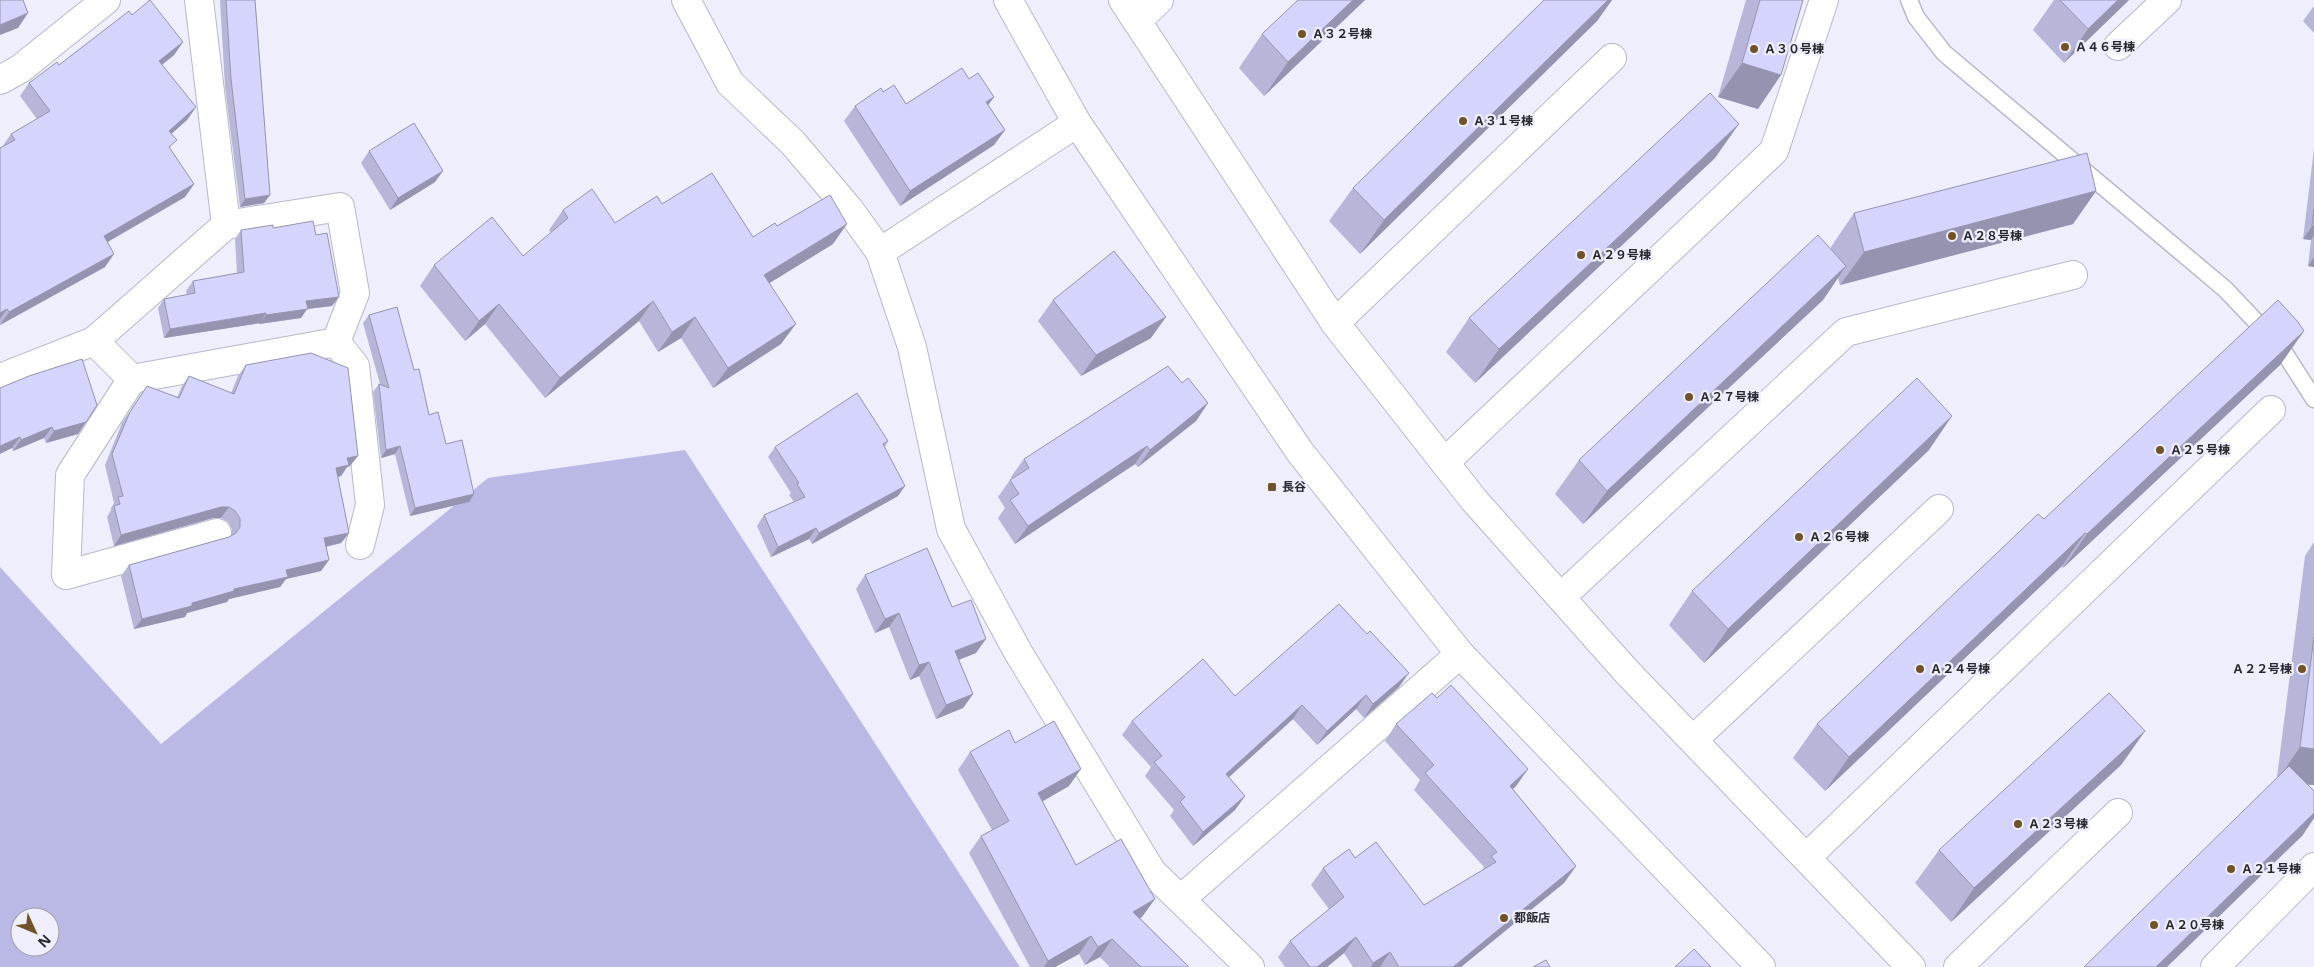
<svg xmlns="http://www.w3.org/2000/svg" width="2314" height="967" viewBox="0 0 2314 967" font-family="'Noto Sans','Noto Sans JP',sans-serif">
	<style>
		.green { fill: #bab9e6; fill-rule: evenodd }
		.lines { fill: none; stroke-linecap: round; stroke-linejoin: round }
		.lane-casing { stroke: #b8b8c8; stroke-width: 19 }
		.street-casing { stroke: #b8b8c8; stroke-width: 30 }
		.secondary-casing { stroke: #b8b8c8; stroke-width: 30 }
		.lane { stroke: #fff; stroke-width: 16 }
		.street { stroke: #fff; stroke-width: 28 }
		.secondary { stroke: #fff; stroke-width: 28 }
		.wall { fill: #b7b6d9 }
		.shaded-wall { fill: #9594b0 }
		.building { fill: #d5d4fc; stroke: #9594b0 }
		.poi-dot { fill: #705326; stroke: #eeeefc; stroke-width: 2 }
		.labels { text-anchor: middle; stroke-width: 4.5; stroke-linejoin: round; paint-order: stroke }
		.poi-label { font-size: 12px; font-weight: bold; fill: #27272d; stroke: #eeeefc; text-anchor: start }
	</style>
	<rect width="100%" height="100%" fill="#eeeefc"/>
	<path class="green" d="M685,450l335,517h-1020v-400l161,177 327,-266zM20,917h30v30h-30z"/>
	<g class="lines">
		<defs>
			<path id="lane" d="M1909,0l7,17 28,36 281,236 57,60 32,50"/>
			<g id="street">
				<path d="M686,0l44,83 63,60 56,66 31,43 32,95 39,182 67,123 134,220 98,95"/>
				<path d="M1123,0l212,323 139,177 153,172 284,295"/>
				<path d="M1137,21l22,-21"/>
				<path d="M2118,46l49,-46"/>
				<path d="M0,80l20,-11 86,-69"/>
				<path d="M226,225l114,-18 15,86 -19,49 19,24 15,139 -10,40"/>
				<path d="M880,252l197,-129"/>
				<path d="M1335,323l277,-265"/>
				<path d="M94,341l38,38 204,-37"/>
				<path d="M0,378l94,-37 132,-116 -27,-225"/>
				<path d="M132,379l-62,96 -4,100 151,-42"/>
				<path d="M1445,462l329,-311 50,-151"/>
				<path d="M1561,597l285,-265 227,-57"/>
				<path d="M1693,740l246,-231"/>
				<path d="M1807,857l464,-447"/>
				<path d="M1181,899l279,-245"/>
				<path d="M1958,967l160,-154"/>
				<path d="M2215,967l99,-100"/>
			</g>
			<path id="secondary" d="M1008,0l69,123 223,329 160,202 301,313"/>
		</defs>
		<use href="#lane" class="lane-casing"/>
		<use href="#street" class="street-casing"/>
		<use href="#secondary" class="secondary-casing"/>
		<use href="#lane" class="lane"/>
		<use href="#street" class="street"/>
		<use href="#secondary" class="secondary"/>
	</g>
	<g class="wall">
		<path d="M220,0h35l15,195 -6,8 -24,4 -15,-120z"/>
		<path d="M1365,0l-101,96 -25,-28 23,-34z"/>
		<path d="M1544,0h68l-15,21 -237,233 -31,-33 24,-33z"/>
		<path d="M1746,0h57l-45,109 -40,-12z"/>
		<path d="M2054,0h75l-65,63 -31,-33z"/>
		<path d="M2314,6v27l-11,-12z"/>
		<path d="M132,15l51,27 -9,13 -12,10 34,42 -9,13 -16,14 -1,15 24,35 -9,13 -77,45 -3,25 -105,58v-177l2,-1 9,-13 26,-15 -17,-23 9,-13 30,-18z"/>
		<path d="M969,79l25,18 -6,8 17,25 -11,15 -94,61 -56,-85 11,-15 51,-2z"/>
		<path d="M2314,149v118l-6,-1 3,-26 -8,-1z"/>
		<path d="M369,151l66,31 -45,28 -29,-47z"/>
		<path d="M1715,158l-240,225 -29,-31 23,-34z"/>
		<path d="M2096,191l-23,33 -233,61 -2,-7 -15,22 -240,224 -28,-30 24,-34 252,-210v-3l23,-34z"/>
		<path d="M662,204l91,33 24,-11 56,18 -64,39 12,61 -68,44 -32,-50 -23,14 -19,-31 -94,77 -60,-74 -20,17 -45,-55 14,-21 89,-9 28,-23 -2,-3 14,-20 52,13z"/>
		<path d="M273,228l43,7 16,71 -25,3 -6,9 -42,6 1,-1 -96,15 -6,-30 6,-9 23,-4 -1,-4 7,-10 44,-8 -2,-34 6,-9z"/>
		<path d="M1053,300l98,38 -70,38 -43,-55z"/>
		<path d="M369,315l45,55 15,45 45,79 -5,8 -59,14 -15,-62 -14,4 -8,-66 6,-8h1l-17,-61z"/>
		<path d="M2304,331l-24,34 -217,203 -1,-2 -237,225 -32,-33 24,-34z"/>
		<path d="M246,365l104,101 -3,1 -6,9 -3,1 11,56 -8,10 -15,4 3,13 -8,11 -35,8 -6,8 -51,12 -2,3 -40,11 -2,4 -51,12 -13,-53 8,-11 100,-28 3,-2v-6l-4,-7 -7,-4h-8l-99,28 -7,-29 4,-7v-2l3,-5 -9,-38 17,-42 25,-37 30,12 5,-12 7,-10 42,17 7,-17z"/>
		<path d="M1182,383l26,20 -12,18 -58,46 -3,-3 -120,80 -17,-26 7,-10 -7,-11 12,-17 2,-2 -1,-1 13,-18z"/>
		<path d="M0,388l86,34 -8,12 -32,9 -2,-5 -31,13 -1,-3z"/>
		<path d="M888,441l-3,6 13,49 -86,48 -3,-5 -38,18 -14,-31 7,-11 30,-13 -5,-7 2,-2 -23,-36 7,-10z"/>
		<path d="M1929,450l-225,213 -35,-38 23,-34z"/>
		<path d="M2314,542v243h-6l6,6v27l-12,18 -25,-59 28,-221z"/>
		<path d="M865,575l87,32 24,46 -17,7 14,34 -10,14 -27,11 -17,-43 -9,4 -21,-53 -14,6 -19,-44z"/>
		<path d="M1399,687l-35,31 -8,-9 -39,36 -24,-26 -64,58 16,19 -10,14 -42,36 -23,-30 4,-6 -29,-34 6,-9 -29,-32 10,-14 103,-25z"/>
		<path d="M1437,698l91,71 -12,17 -3,3 63,77 -12,17 -103,84h-108l-9,-14 -17,14h-42l-7,-10 12,-16 39,-32 -18,-24 12,-17 32,-10 69,47 57,-33 3,-5 -70,-77 6,-10 -35,-39 11,-17z"/>
		<path d="M2145,731l-24,34 -170,157 -36,-39 24,-33z"/>
		<path d="M1015,743l54,43 -27,15 34,64 66,52 -2,1 49,49h-79l-10,-10 -15,8 -6,-11 -24,13h-25l-61,-114 12,-17 11,-6 -34,-60 12,-18z"/>
	</g>
	<g class="shaded-wall">
		<path d="M1353,0h12l-101,96 24,-34z"/>
		<path d="M1608,0h4l-15,21 -237,233 24,-34z"/>
		<path d="M2118,0h11l-65,63 24,-34z"/>
		<path d="M28,13l-10,15 -18,7v-10z"/>
		<path d="M183,42l-9,13 -24,19 9,-13z"/>
		<path d="M1742,63l39,12 -23,34 -40,-12z"/>
		<path d="M994,97l-11,15 3,-10z"/>
		<path d="M196,107l-9,13 -27,24 9,-13z"/>
		<path d="M1739,124l-24,34 -240,225 24,-34z"/>
		<path d="M1005,130l-11,15 -94,61 10,-15z"/>
		<path d="M443,171l-8,11 -45,28 8,-12z"/>
		<path d="M194,184l-9,13 -90,52 9,-13z"/>
		<path d="M2096,191l-23,33 -233,61 24,-33z"/>
		<path d="M270,195l-6,8 -24,4 5,-8z"/>
		<path d="M847,224l-14,20 -83,51 14,-20z"/>
		<path d="M2312,226h2v9l-3,5 -8,-1z"/>
		<path d="M114,254l-9,13 -105,58 9,-13z"/>
		<path d="M2314,257v10l-6,-1z"/>
		<path d="M1846,266l-23,34 -240,224 24,-33z"/>
		<path d="M339,297l-7,9 -25,3 -6,9 -42,6 7,-9 40,-14z"/>
		<path d="M653,301l-14,20 -94,77 15,-20z"/>
		<path d="M499,304l-14,20 -20,17 14,-20z"/>
		<path d="M7,309l-7,10v-6z"/>
		<path d="M266,313l-6,10 -96,15 6,-9z"/>
		<path d="M695,317l-14,21 -23,14 14,-20z"/>
		<path d="M1166,317l-15,21 -70,38 15,-21z"/>
		<path d="M796,324l-15,20 -68,44 15,-20z"/>
		<path d="M2304,331l-24,34 -217,203 24,-34z"/>
		<path d="M1208,403l-12,18 -58,46 12,-17z"/>
		<path d="M1952,416l-23,34 -225,213 24,-34z"/>
		<path d="M86,422l-8,12 -32,9 8,-12z"/>
		<path d="M52,427l-8,11 -31,13 8,-11z"/>
		<path d="M20,437l-8,11 -12,6v-8z"/>
		<path d="M400,446l-5,8 -14,4 5,-8z"/>
		<path d="M1147,446l-12,18 -120,80 13,-18z"/>
		<path d="M358,456l-8,10 -3,1 -6,9 -12,3 7,-11 11,-10z"/>
		<path d="M905,486l-7,10 -86,48 7,-11z"/>
		<path d="M474,494l-5,8 -59,14 5,-8z"/>
		<path d="M221,507h8l-8,11h-8l-99,28 7,-11z"/>
		<path d="M816,528l-7,11 -38,18 7,-10z"/>
		<path d="M349,533l-8,10 -25,6 8,-11z"/>
		<path d="M2085,533l-23,33 -237,225 24,-34z"/>
		<path d="M329,560l-8,11 -35,8 -6,8 -51,12 -2,3 -40,11 -2,4 -51,12 8,-10 50,-16 94,-33z"/>
		<path d="M899,613l-10,14 -14,6 10,-14z"/>
		<path d="M986,639l-10,14 -31,12 10,-14z"/>
		<path d="M929,662l-10,14 -9,4 9,-15z"/>
		<path d="M1409,673l-10,14 -35,31 9,-14z"/>
		<path d="M973,694l-10,14 -27,11 10,-14z"/>
		<path d="M1366,695l-10,14 -39,36 10,-14z"/>
		<path d="M1302,705l-9,14 -76,69 9,-14z"/>
		<path d="M2145,731l-24,34 -170,157 23,-34z"/>
		<path d="M2300,747l14,2v36l-37,-4z"/>
		<path d="M1081,769l-12,17 -43,25 12,-18z"/>
		<path d="M1528,769l-12,17 -18,16 12,-16z"/>
		<path d="M1245,796l-10,14 -42,36 10,-14z"/>
		<path d="M2314,813v5l-12,18 -135,131h-11z"/>
		<path d="M1576,866l-12,17 -103,84h-8z"/>
		<path d="M1155,899l-13,18 -22,12 13,-17z"/>
		<path d="M1091,936l-12,18 -24,13h-11l4,-6z"/>
		<path d="M1356,937l-12,16 -17,14h-10z"/>
		<path d="M1112,939l-12,18 -15,8 13,-18z"/>
		<path d="M1390,952l-10,15h-9l2,-4z"/>
	</g>
	<g class="building">
		<path d="M0,0h23l5,13 -28,12z"/>
		<path d="M150,0l33,42 -24,19 37,46 -27,24 8,9 -8,7 25,37 -90,52 10,18 -105,58 -2,-3 -7,4v-165l15,-8 -4,-6 39,-23 -21,-28 28,-21 2,3 70,-54 3,4z"/>
		<path d="M226,0h29l15,195 -25,4 -14,-120z"/>
		<path d="M1298,0h55l-65,62 -26,-28z"/>
		<path d="M1544,0h64l-224,220 -31,-32z"/>
		<path d="M1760,0h43l-22,75 -39,-12z"/>
		<path d="M2060,0h58l-30,29z"/>
		<path d="M962,68l7,11 9,-6 16,24 -8,5 19,28 -95,61 -55,-85 26,-18 2,4 11,-7 12,19z"/>
		<path d="M1710,93l29,31 -240,225 -30,-31z"/>
		<path d="M414,123l29,48 -45,27 -29,-47z"/>
		<path d="M2087,153l9,38 -232,61 -10,-39z"/>
		<path d="M712,173l41,64 22,-14 2,3 53,-31 17,29 -83,51 32,49 -68,44 -33,-51 -23,15 -19,-31 -93,77 -61,-74 -20,17 -45,-56 58,-48 31,39 45,-38 -5,-8 29,-21 23,34 42,-27 5,8z"/>
		<path d="M2314,209v17h-2z"/>
		<path d="M313,221l3,14 11,-2 12,64 -33,4 2,8 -42,6v-2l-96,16 -6,-30 31,-6 -2,-12 51,-9 -3,-42 32,-5v3z"/>
		<path d="M1818,235l28,31 -239,225 -28,-31z"/>
		<path d="M1114,251l52,66 -70,38 -43,-55z"/>
		<path d="M2278,300l20,22 6,9 -217,203 -2,-1 -236,224 -32,-33 221,-210 6,5z"/>
		<path d="M397,307l17,63 5,-1 10,46 9,-3 8,32 16,-4 12,54 -59,14 -15,-62 -14,4 -7,-66 10,4 -20,-73z"/>
		<path d="M311,353l37,15 10,88 -11,2 2,7 -13,3 13,65 -25,5 5,22 -43,10 2,7 -54,12v2l-42,12v3l-50,13 -13,-54 100,-28 7,-4 4,-6v-9l-5,-7 -6,-4h-8l-100,28 -7,-29 6,-2 -2,-7 5,-1 -11,-42 18,-42 17,-26 32,12 10,-22 45,18 12,-29z"/>
		<path d="M82,359l15,46 -11,17 -32,9 -2,-4 -31,13 -1,-3 -20,9v-58l29,-12z"/>
		<path d="M1168,366l14,17 6,-5 20,25 -58,47 -3,-4 -119,80 -18,-26 9,-6 -9,-14 19,-12 -5,-9z"/>
		<path d="M1917,378l35,38 -224,213 -36,-38z"/>
		<path d="M857,393l31,48 -5,3 22,42 -86,47 -3,-5 -38,19 -14,-32 41,-18 -8,-13 2,-1 -24,-36z"/>
		<path d="M927,548l25,59 19,-7 15,39 -31,12 18,43 -27,11 -17,-43 -10,3 -20,-52 -14,6 -20,-44z"/>
		<path d="M1339,604l28,30 3,-3 39,42 -36,31 -7,-9 -39,36 -25,-26 -76,69 19,22 -42,36 -23,-30 5,-5 -31,-35 8,-6 -30,-35 71,-62 32,37z"/>
		<path d="M2314,637v112l-14,-2z"/>
		<path d="M1451,685l77,84 -18,17 66,80 -123,101h-54l-9,-15 -17,11 -17,-26 -39,30h-7l-20,-26 54,-44 -21,-29 26,-19 6,9 21,-16 48,63 72,-43 -5,-6 6,-4 -72,-79 9,-8 -38,-41 36,-31 5,5z"/>
		<path d="M2109,693l36,38 -171,157 -35,-38z"/>
		<path d="M1054,721l27,48 -43,24 38,72 45,-26 34,60 -22,13 56,55h-48l-29,-28 -14,8 -7,-11 -43,25 -67,-125 28,-15 -39,-69 39,-22 6,13z"/>
		<path d="M2289,766l25,25v22l-158,154h-72z"/>
		<path d="M1694,949l17,18h-36z"/>
		<path d="M1546,960l4,7h-17z"/>
	</g>
	<g class="poi-dot">
		<circle cx="1302" cy="34" r="5"/>
		<circle cx="2065" cy="47" r="5"/>
		<circle cx="1754" cy="49" r="5"/>
		<circle cx="1463" cy="121" r="5"/>
		<circle cx="1952" cy="236" r="5"/>
		<circle cx="1581" cy="255" r="5"/>
		<circle cx="1689" cy="397" r="5"/>
		<circle cx="2160" cy="450" r="5"/>
		<rect x="1267" y="482" width="10" height="10" rx="2.5"/>
		<circle cx="1799" cy="537" r="5"/>
		<circle cx="1920" cy="669" r="5"/>
		<circle cx="2302" cy="669" r="5"/>
		<circle cx="2018" cy="824" r="5"/>
		<circle cx="2231" cy="869" r="5"/>
		<circle cx="1504" cy="918" r="5"/>
		<circle cx="2154" cy="925" r="5"/>
	</g>
	<g class="labels">
		<g class="poi-label">
			<text x="1312" y="38">Ａ３２号棟</text>
			<text x="2075" y="51">Ａ４６号棟</text>
			<text x="1764" y="53">Ａ３０号棟</text>
			<text x="1473" y="125">Ａ３１号棟</text>
			<text x="1962" y="240">Ａ２８号棟</text>
			<text x="1591" y="259">Ａ２９号棟</text>
			<text x="1699" y="401">Ａ２７号棟</text>
			<text x="2170" y="454">Ａ２５号棟</text>
			<text x="1282" y="491">長谷</text>
			<text x="1809" y="541">Ａ２６号棟</text>
			<text x="1930" y="673">Ａ２４号棟</text>
			<text x="2292" y="673" text-anchor="end">Ａ２２号棟</text>
			<text x="2028" y="828">Ａ２３号棟</text>
			<text x="2241" y="873">Ａ２１号棟</text>
			<text x="1514" y="922">都飯店</text>
			<text x="2164" y="929">Ａ２０号棟</text>
		</g>
	</g>
	<g transform="translate(35 932) rotate(134)"><circle r="24" fill="#eeeefc" stroke="#9e9ea9"/>
	<path d="M0-4L9 19L0 12L-9 19Z" fill="#705326"/>
	<text y="-8" font-size="14" font-weight="bold" text-anchor="middle" fill="#27272d">N</text>
	</g>
</svg>
